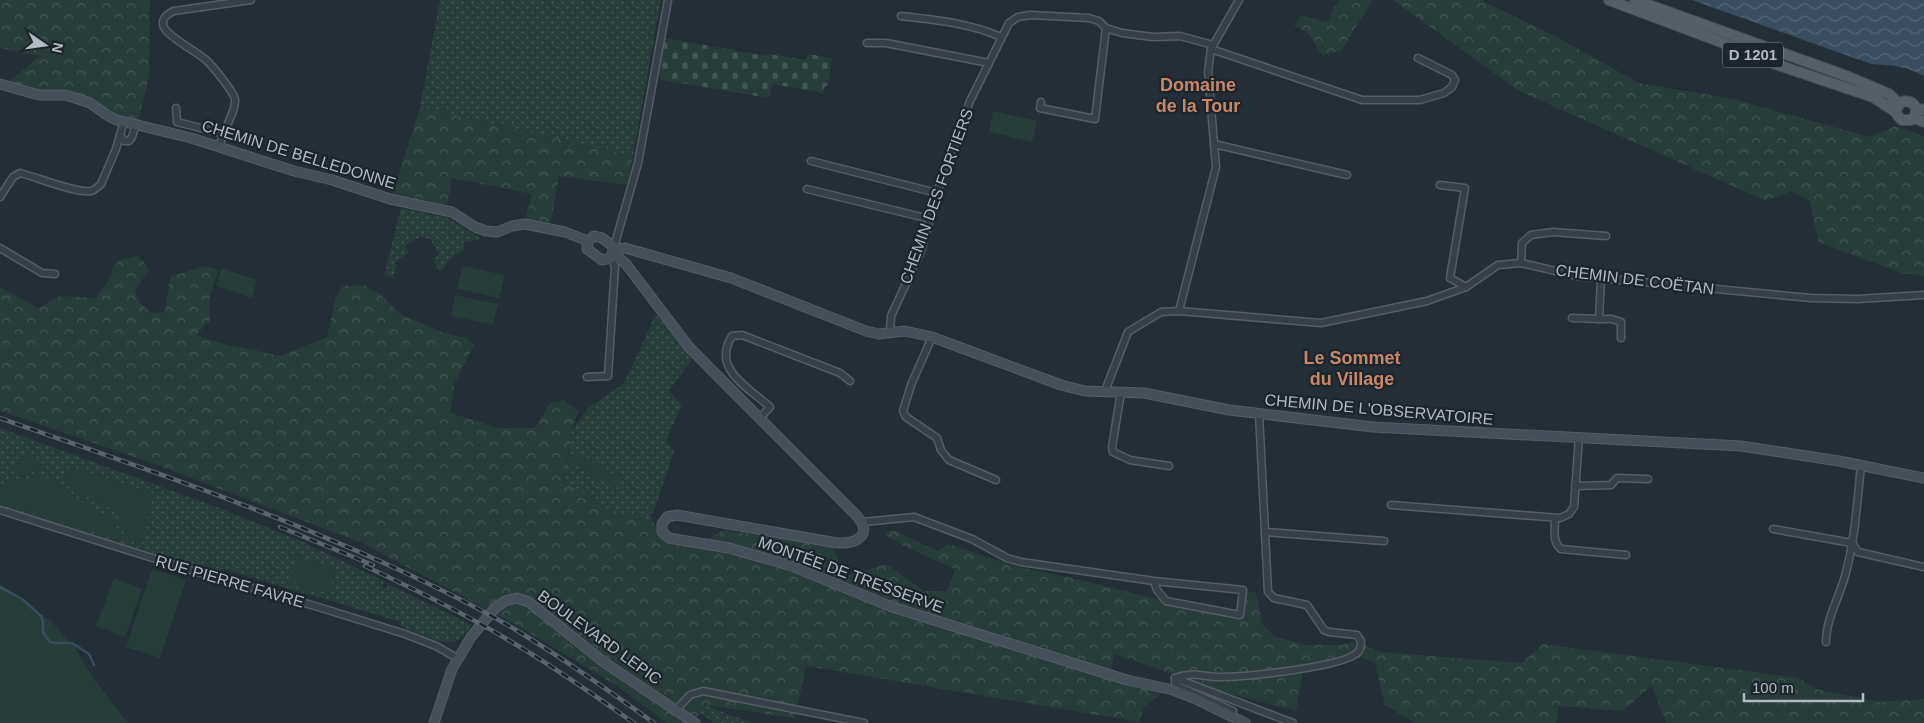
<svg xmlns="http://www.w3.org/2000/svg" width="1924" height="723" viewBox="0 0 1924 723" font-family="Helvetica,sans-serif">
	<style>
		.grass { fill: url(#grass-dots) }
		.forest { fill: url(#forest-crowns) }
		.cemetery { fill: url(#cemetery-stones) }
		.garden { fill: #283c3a }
		.water { fill: url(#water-waves) }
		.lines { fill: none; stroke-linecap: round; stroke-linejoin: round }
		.stream { stroke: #3a4d5e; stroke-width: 2.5 }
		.street-casing { stroke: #555d65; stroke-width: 9 }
		.secondary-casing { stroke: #555d65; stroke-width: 11 }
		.primary-casing { stroke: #434b54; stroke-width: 12 }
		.street { stroke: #373f48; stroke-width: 6 }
		.secondary { stroke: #454f5a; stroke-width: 9 }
		.primary { stroke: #555f67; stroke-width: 10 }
		.rail-casing { stroke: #59646e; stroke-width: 4.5 }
		.rail { stroke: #1c242c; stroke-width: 2.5; stroke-dasharray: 8; stroke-linecap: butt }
		.labels { text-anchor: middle; stroke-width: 4.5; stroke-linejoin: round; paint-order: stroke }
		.shield { fill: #1c242c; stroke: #858d96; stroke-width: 1 }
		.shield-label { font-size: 15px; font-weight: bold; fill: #b2bac4 }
		.street-label { font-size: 16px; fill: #b2bac4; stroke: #1c242c }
		.neighbourhood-label { font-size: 18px; font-weight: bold; fill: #c88768; stroke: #1c242c }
	</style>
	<defs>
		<pattern id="grass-dots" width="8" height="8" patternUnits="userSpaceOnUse" patternTransform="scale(1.25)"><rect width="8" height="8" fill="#283c3a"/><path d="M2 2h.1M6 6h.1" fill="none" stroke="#455655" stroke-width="1.8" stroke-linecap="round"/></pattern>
		<pattern id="forest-crowns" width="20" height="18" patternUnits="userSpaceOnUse" patternTransform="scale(1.25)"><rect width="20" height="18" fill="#283c3a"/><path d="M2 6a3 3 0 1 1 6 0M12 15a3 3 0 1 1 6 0" fill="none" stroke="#455655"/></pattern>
		<pattern id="cemetery-stones" width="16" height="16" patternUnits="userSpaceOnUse" patternTransform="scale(1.25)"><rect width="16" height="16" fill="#283c3a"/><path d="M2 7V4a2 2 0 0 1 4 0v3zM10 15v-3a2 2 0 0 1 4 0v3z" fill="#455655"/></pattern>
		<pattern id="water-waves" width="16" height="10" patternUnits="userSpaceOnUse" patternTransform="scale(1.25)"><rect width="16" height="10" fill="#3a4d5e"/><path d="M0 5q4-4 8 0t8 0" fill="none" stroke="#546573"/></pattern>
	</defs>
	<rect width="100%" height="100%" fill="#232e37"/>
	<g class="grass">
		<path d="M440,0h221l-28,156 -213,-49z"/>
		<path d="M401,208l47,10 32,20 -1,2 -16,2 2,7 -15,10 -10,13 -8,-13 7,-5 -9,-15 -10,-2 -15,9 4,6 -14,11 1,3 -3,12 -9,-3z"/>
		<path d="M656,314l37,44 -24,33 13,14 -16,36 8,10 -19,57 -5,8 3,6 -48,-14 -40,-28 7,-50 15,-21 37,-26z"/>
		<path d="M0,428l214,78 87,35 83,40 -2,6 5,1 1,-4 84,41c-4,5 -8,12 -14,15 -13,8 -44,-9 -58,-14l1,-4 -178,-53 -2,4 -221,-66z"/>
		<path d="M703,701l11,8 38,14h-38l-22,-16z"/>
	</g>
	<g class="forest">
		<path d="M0,0h150l-1,76 -11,46 -22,-7 -21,-15 -22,-8 -35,-1 -31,-8 33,-27 -40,-8z"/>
		<path d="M1338,0h35l-32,51 -19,4 -13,-21 -15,-9 7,-10 26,7z"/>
		<path d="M1393,0h88l76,37 82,46 94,16 137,38 26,-11 28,10v140l-23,-3 -83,-31 -8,-41 -19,-10 -25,10 -247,-110z"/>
		<path d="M420,107l213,49 -6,29 -68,-9 -9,50 -25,-6 7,-26 -80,-16 -5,27 -54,-12z"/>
		<path d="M137,256l6,5 6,9 -14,20 4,12 12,11 14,-1 5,-35 35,-11 13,4 -9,30 1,20 -14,15 28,9 57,12 46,-19 9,-40 7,-11 21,-1 16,9 20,20 44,19 23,5 7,7 -19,37 -5,31 49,15h36l15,-25 14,-3 14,11 -6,19 -7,50 40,28 48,14 6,7 3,10 20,7 23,-5 19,-11 108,16 13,30 42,-12 37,27h23l8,-22 -43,-19 -26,-14 1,-4 6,-2 45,21 10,-7 67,22 70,15 156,39 5,-29 10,2 6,31 13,13 31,8h36l12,-4 27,11 141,11 21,-19 255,34 18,11 63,13 45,-3v24h-258l-14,-37 -30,25 -63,-5 -3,17h-142l-29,-18 -10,-42 -14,-6 -58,14 -7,40 -66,-17 -116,-40 -5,25 52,15 -17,13 -5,15 -333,-56 -11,52 -88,-13 -15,18h-25l-50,-37 -99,-60 -156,-83 -213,-81 -149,-51v-124l39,21 21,-12 36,2 15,-21 1,-9 8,-8z"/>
	</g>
	<path class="cemetery" d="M665,38l102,18 1,-2 38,6 1,-6 25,4 -4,28h-3l-2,7 -51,-9 -3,14 -111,-19z"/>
	<g class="garden">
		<path d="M993,111l44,10 -5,21 -43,-10z"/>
		<path d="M463,266l42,9 -6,23 -42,-9z"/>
		<path d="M222,268l35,12 -5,18 -36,-12z"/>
		<path d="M455,295l43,9 -5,21 -42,-9z"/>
		<path d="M576,452l46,27 -5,10 -47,-27z"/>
		<path d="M26,457l13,1 4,3 -2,6 -8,5 -9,3 -8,-5 1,-8z"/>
		<path d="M75,468l78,25 -11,50 -16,-5 -11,-28 -21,-8 -30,-24 2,-9z"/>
		<path d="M39,475l16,5 36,29 20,8 10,24 -121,-38v-16l10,-7h20z"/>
		<path d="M297,556l39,12 -6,25 -41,-9z"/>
		<path d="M152,569l34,11 -26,78 -34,-11z"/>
		<path d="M114,578l28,11 -17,48 -29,-11z"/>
		<path d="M0,584l51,37 23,25 18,30 36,47h-128z"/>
	</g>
	<path class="water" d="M1692,0h232v76c-17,-10 -34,-11 -53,-12z"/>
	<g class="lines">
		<path class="stream" d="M0,587l22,12 19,17 2,6v10l6,9 4,2h19l17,11 5,11"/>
		<defs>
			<g id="street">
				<path d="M901,16c34,4 69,7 100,21"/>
				<path d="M867,43h19l103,20"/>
				<path d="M1211,49l151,51h58l24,-7 8,-6 3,-7 -3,-5 -34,-17"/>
				<path d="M1041,102l-1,6 55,11 11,-91"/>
				<path d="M176,108l1,14 47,12"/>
				<path d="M120,135l4,6h5l3,-4 4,-13"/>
				<path d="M1214,144l133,31"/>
				<path d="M219,146l14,-35c2,-4 2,-8 2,-12 -2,-8 -23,-34 -30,-40 -10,-8 -34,-21 -40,-30 -6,-9 2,-15 9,-18l77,-11"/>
				<path d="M811,161l126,32"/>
				<path d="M1440,185l25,3 -15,90 16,9"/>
				<path d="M807,189l123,30"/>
				<path d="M0,197l13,-20 7,-4c16,4 58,21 71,18 4,-1 7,-4 10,-7l15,-35 8,-28"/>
				<path d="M614,247l24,-84 30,-163"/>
				<path d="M0,248l42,25 13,1"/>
				<path d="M1521,263l1,-20 9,-8 22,-3 53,4"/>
				<path d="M1179,311l37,-144 -8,-95 3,-23 28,-49"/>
				<path d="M1572,318l27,1 2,-40"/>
				<path d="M1599,319h13l9,3v16"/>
				<path d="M890,332l1,-16 30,-65 20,-71 29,-79 39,-78 9,-6 12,-2 59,3 10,3 7,7 16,5 31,4 27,-1 33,9"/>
				<path d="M932,337l-21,48 -8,26 3,6 31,21 4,12 8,10 47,20"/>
				<path d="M587,377l21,-1 7,-110 -4,-8"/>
				<path d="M1105,391l23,-59 33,-20 18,-1 142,12 106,-22 39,-14 32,-22 23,-2 56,13 234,22 46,1 67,-4"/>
				<path d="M1121,392l-9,55 1,5 17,8 39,6"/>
				<path d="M760,418l10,-11c-21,-19 -59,-38 -38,-71l10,-1 98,38 10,8"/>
				<path d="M1575,486l36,-1 6,-7 31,1"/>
				<path d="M1391,505l169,13 9,-4 5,-7 5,-70"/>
				<path d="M0,510l197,62 118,34 90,28 31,12 21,12"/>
				<path d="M1555,518c0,11 -3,24 6,31l65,6"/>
				<path d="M863,522l51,-5 58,22 35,19 14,4 133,19 89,9 -3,25 -74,-14 -9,-11 -3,-9"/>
				<path d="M1773,529l79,14 6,9 66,15"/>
				<path d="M1265,532l119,9"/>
				<path d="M1826,642c0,-23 13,-44 19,-66 10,-36 12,-73 16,-110"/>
				<path d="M1175,678c17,-7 28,-1 45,-1 23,0 126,-10 138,-25 3,-3 3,-7 3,-11l-4,-6 -28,-3 -5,-2 -17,-25 -33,-7 -6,-6 -9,-178"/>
				<path d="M1175,678l118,45"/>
				<path d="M1175,678v5l3,3 55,25 -2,5"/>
				<path d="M676,710l14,-15 13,-4 161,32"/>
			</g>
			<g id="secondary">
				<path d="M0,84l39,11h26l10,3 15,5 20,14 7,3 74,18 103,33 38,9 58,19 62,13 23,15 11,4 11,1 15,-6 13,-2 40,8 23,9"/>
				<path d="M594,236l8,2 12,9 -3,11 -9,2 -15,-11 1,-8z"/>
				<path d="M615,249l10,-1 106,30 135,53 13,3 26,-3 27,6 129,48 24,6 59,2 85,17 144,17 368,19 98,15 85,17"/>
				<path d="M614,254l12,10 63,83 168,169c17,20 -2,28 -20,27l-160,-28 -10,2 -5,7v8l7,6 60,10 60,17 103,42 235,73 46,10 21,8 51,25"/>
				<path d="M434,723l18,-54 19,-32 24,-29 10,-7 12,-3 12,4 76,61 90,60"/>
			</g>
			<g id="primary">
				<path d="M1609,0l133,50 30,13 101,34 23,15 2,4 4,4h9l5,-5v-7"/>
				<path d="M1635,0l214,77 40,17 10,10"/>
				<path d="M1897,108l4,-6c7,-2 12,0 15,6l8,2"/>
				<path d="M1914,118l10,4"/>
			</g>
		</defs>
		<use href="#street" class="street-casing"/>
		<use href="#secondary" class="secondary-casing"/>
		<use href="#primary" class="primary-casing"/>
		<use href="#street" class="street"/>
		<use href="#secondary" class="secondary"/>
		<use href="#primary" class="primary"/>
		<defs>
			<g id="rail">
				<path d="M0,418c133,47 267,91 395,150 41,19 83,39 121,62 48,29 93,61 138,93"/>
				<path d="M280,527l93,38"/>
				<path d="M365,566c49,23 99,47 145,75 43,25 84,54 124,82"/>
			</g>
		</defs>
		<use href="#rail" class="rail-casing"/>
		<use href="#rail" class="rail"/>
	</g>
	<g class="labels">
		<rect class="shield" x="1723" y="42.5" width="60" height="25" rx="4"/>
		<g class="shield-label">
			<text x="1753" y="60">D 1201</text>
		</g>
		<g class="street-label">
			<text transform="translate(299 154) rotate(17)" y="6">CHEMIN DE BELLEDONNE</text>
			<text transform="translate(936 196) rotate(-70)" y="6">CHEMIN DES FORTIERS</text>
			<text transform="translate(1635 279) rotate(7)" y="6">CHEMIN DE COËTAN</text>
			<text transform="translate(1379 409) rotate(5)" y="6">CHEMIN DE L'OBSERVATOIRE</text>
			<text transform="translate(851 574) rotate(20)" y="6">MONTÉE DE TRESSERVE</text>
			<text transform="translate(230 581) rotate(16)" y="6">RUE PIERRE FAVRE</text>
			<text transform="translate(600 637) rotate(36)" y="6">BOULEVARD LEPIC</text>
		</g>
		<g class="neighbourhood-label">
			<text x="1198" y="91">Domaine<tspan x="1198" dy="21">de la Tour</tspan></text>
			<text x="1352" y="364">Le Sommet<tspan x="1352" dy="21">du Village</tspan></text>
		</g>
	</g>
	<g transform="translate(45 45) rotate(103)" stroke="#1c242c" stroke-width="4" paint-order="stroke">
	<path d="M0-4L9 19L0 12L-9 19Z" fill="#b2bac4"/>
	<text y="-8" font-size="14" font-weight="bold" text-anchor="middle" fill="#b2bac4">N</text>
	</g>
	<path d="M1744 693v8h119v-8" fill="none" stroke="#b2bac4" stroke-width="2.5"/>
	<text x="1752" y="693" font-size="15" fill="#b2bac4" stroke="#1c242c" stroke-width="4" paint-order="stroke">100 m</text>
</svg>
